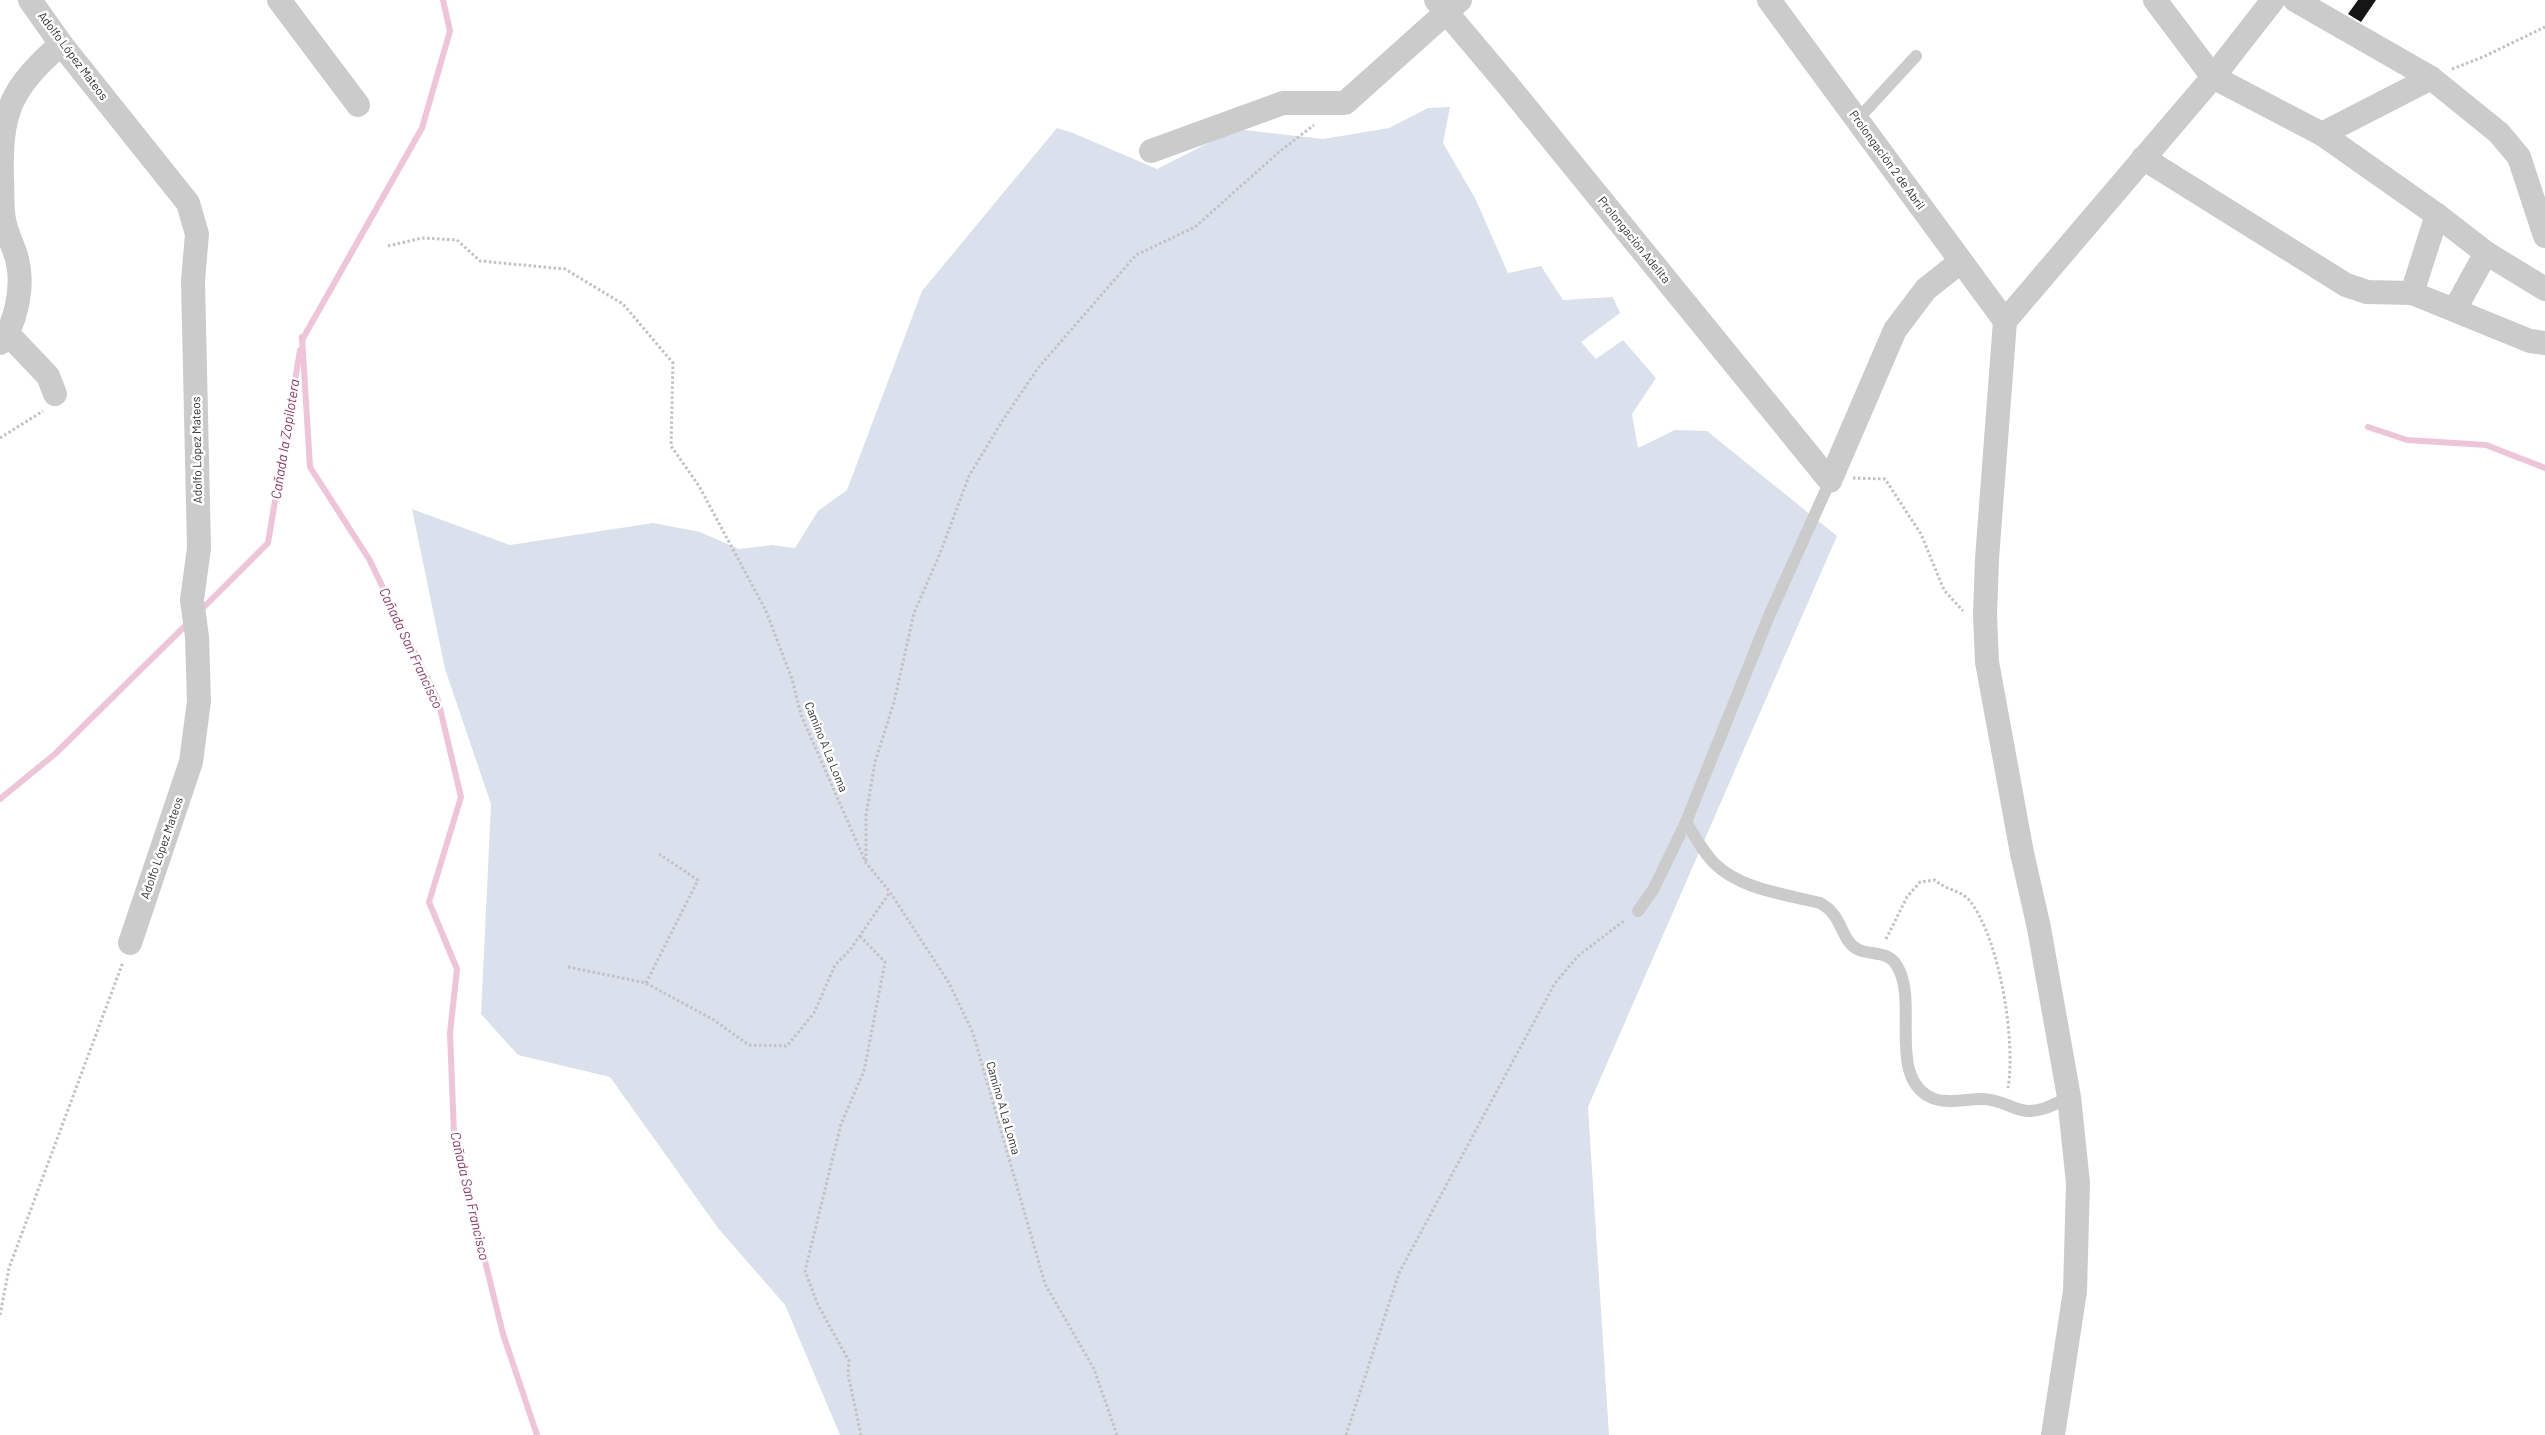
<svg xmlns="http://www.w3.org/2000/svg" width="2545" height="1435" viewBox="0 0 2545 1435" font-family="Barlow,sans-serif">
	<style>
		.green { fill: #dae1ed }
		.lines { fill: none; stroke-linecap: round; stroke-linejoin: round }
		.stream { stroke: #efc4d8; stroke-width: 6 }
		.building { fill: #151515 }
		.path { stroke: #c2c2c2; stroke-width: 3; stroke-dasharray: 2.5 2.5; stroke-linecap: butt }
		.service { stroke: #cbcbcb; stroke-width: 12 }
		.minor { stroke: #cbcbcb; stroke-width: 24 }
		.labels { text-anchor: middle; stroke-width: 5; stroke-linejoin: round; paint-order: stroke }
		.street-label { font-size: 12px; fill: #2e2e2e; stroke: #fff }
		.water-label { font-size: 14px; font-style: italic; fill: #983463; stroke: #fff }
	</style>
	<rect width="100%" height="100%" fill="#fff"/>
	<path class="green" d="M1450,107l-7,36 32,55 33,75 33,-7 22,34 50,-3 7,16 -39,29 15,17 27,-19 33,38 -24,36 6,34 37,-18 32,1 130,105 -249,571 21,328h-769l-55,-130 -67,-77 -108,-151 -92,-22 -37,-41 10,-210 -46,-135 -33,-160 98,36 143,-22 47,9 39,17 32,-4 24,3 23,-37 29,-21 75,-199 135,-163 16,5 84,36 79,-40 87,10 66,-11 39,-20z"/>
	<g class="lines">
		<g class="stream">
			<path d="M302,337l8,130 59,92 69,141 23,97 -32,105 28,67 -7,64 4,102 49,199 34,101"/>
			<path d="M302,340l120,-212 28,-97 -7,-31"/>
			<path d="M2368,427l39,13 79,5 59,23"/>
			<path d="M199,612l69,-69 32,-193"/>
			<path d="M0,799l55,-45 134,-132"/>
		</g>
	</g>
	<path class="building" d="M2358,0h18l-15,22 -13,-8z"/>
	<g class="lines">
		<g class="path">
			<path d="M2452,69l31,-12 62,-30"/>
			<path d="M388,246l34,-8 35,2 23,21 85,8 58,35 50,59 -2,83 28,40 67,125 26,68 9,36 65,148 24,29 59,91 24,50 72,251 49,85 23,66"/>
			<path d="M0,438l43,-27"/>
			<path d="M1853,478l32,1 36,55 23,56 19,21"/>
			<path d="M866,861v-46l9,-53 19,-60 20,-89 27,-62 28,-75 32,-53 37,-55 98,-113 59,-28 84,-75 35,-27"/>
			<path d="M860,936l25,26 -21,109 -23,53 -36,147 13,34 31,56 -1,13 13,61"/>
			<path d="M1886,939l21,-42 13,-15 15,-2c12,11 26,10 35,21 30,39 46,140 38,187"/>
			<path d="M568,967l78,16 68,37 35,25 38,1 27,-33 21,-48 15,-15 40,-58"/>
			<path d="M646,983l52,-103 -39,-26"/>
			<path d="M0,1315l9,-47 114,-306"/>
			<path d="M1346,1435l53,-162 156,-290 23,-27 47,-36"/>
		</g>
		<g class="service">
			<path d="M1858,119l58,-63"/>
			<path d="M1686,822c9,15 17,30 29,42 27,26 71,30 105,39 23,12 20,36 37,46 14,7 31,1 40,17 22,35 -10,109 33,131 16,8 35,2 52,2 13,0 22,5 33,9 19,8 37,-2 54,-11"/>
			<path d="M1638,911l15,-21 33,-68 83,-206 61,-135"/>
		</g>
		<g class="minor">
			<path d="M30,0l31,44 127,159 9,31 -4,47 6,267 -7,52 5,37 2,64 -8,61 -61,181"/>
			<path d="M279,0l79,105"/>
			<path d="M1436,0l70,83 324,398 65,-151 31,-41 34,-27"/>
			<path d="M1769,0l236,321"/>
			<path d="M2155,0l58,77 109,57 115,81 49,38 59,36"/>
			<path d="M2295,0l136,78 68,55 20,24 26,79"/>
			<path d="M2322,134l109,-56"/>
			<path d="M1151,151l132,-48h62l115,-103"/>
			<path d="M2143,158l203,127 21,7 45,1 118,48 15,2"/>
			<path d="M2412,293l25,-78"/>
			<path d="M2455,309l31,-56"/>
			<path d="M8,334l40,42 7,18"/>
			<path d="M0,343c16,-18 23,-55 18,-79 -2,-14 -10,-26 -13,-40 -4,-14 -2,-31 -3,-45 -2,-68 9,-91 59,-135"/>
			<path d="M2053,1435l22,-144 3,-108 -9,-86 -30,-169 -17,-75 -35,-191 -2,-47 2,-56 18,-238 208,-244 60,-77"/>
		</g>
	</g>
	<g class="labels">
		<g class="street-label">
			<text transform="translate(73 56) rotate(53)" y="4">Adolfo López Mateos</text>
			<text transform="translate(1887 160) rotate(54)" y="4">Prolongación 2 de Abril</text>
			<text transform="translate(1634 240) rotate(51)" y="4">Prolongación Adelita</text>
			<text transform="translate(197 450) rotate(-91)" y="4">Adolfo López Mateos</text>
			<text transform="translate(826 747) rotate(68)" y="4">Camino A La Loma</text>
			<text transform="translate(162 848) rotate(-71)" y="4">Adolfo López Mateos</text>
			<text transform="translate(1003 1108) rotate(74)" y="4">Camino A La Loma</text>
		</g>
		<g class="water-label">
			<text transform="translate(285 439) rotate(-81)" y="5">Cañada la Zopilotera</text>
			<text transform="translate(411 648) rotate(65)" y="5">Cañada San Francisco</text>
			<text transform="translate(470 1196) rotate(77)" y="5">Cañada San Francisco</text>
		</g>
	</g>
</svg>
